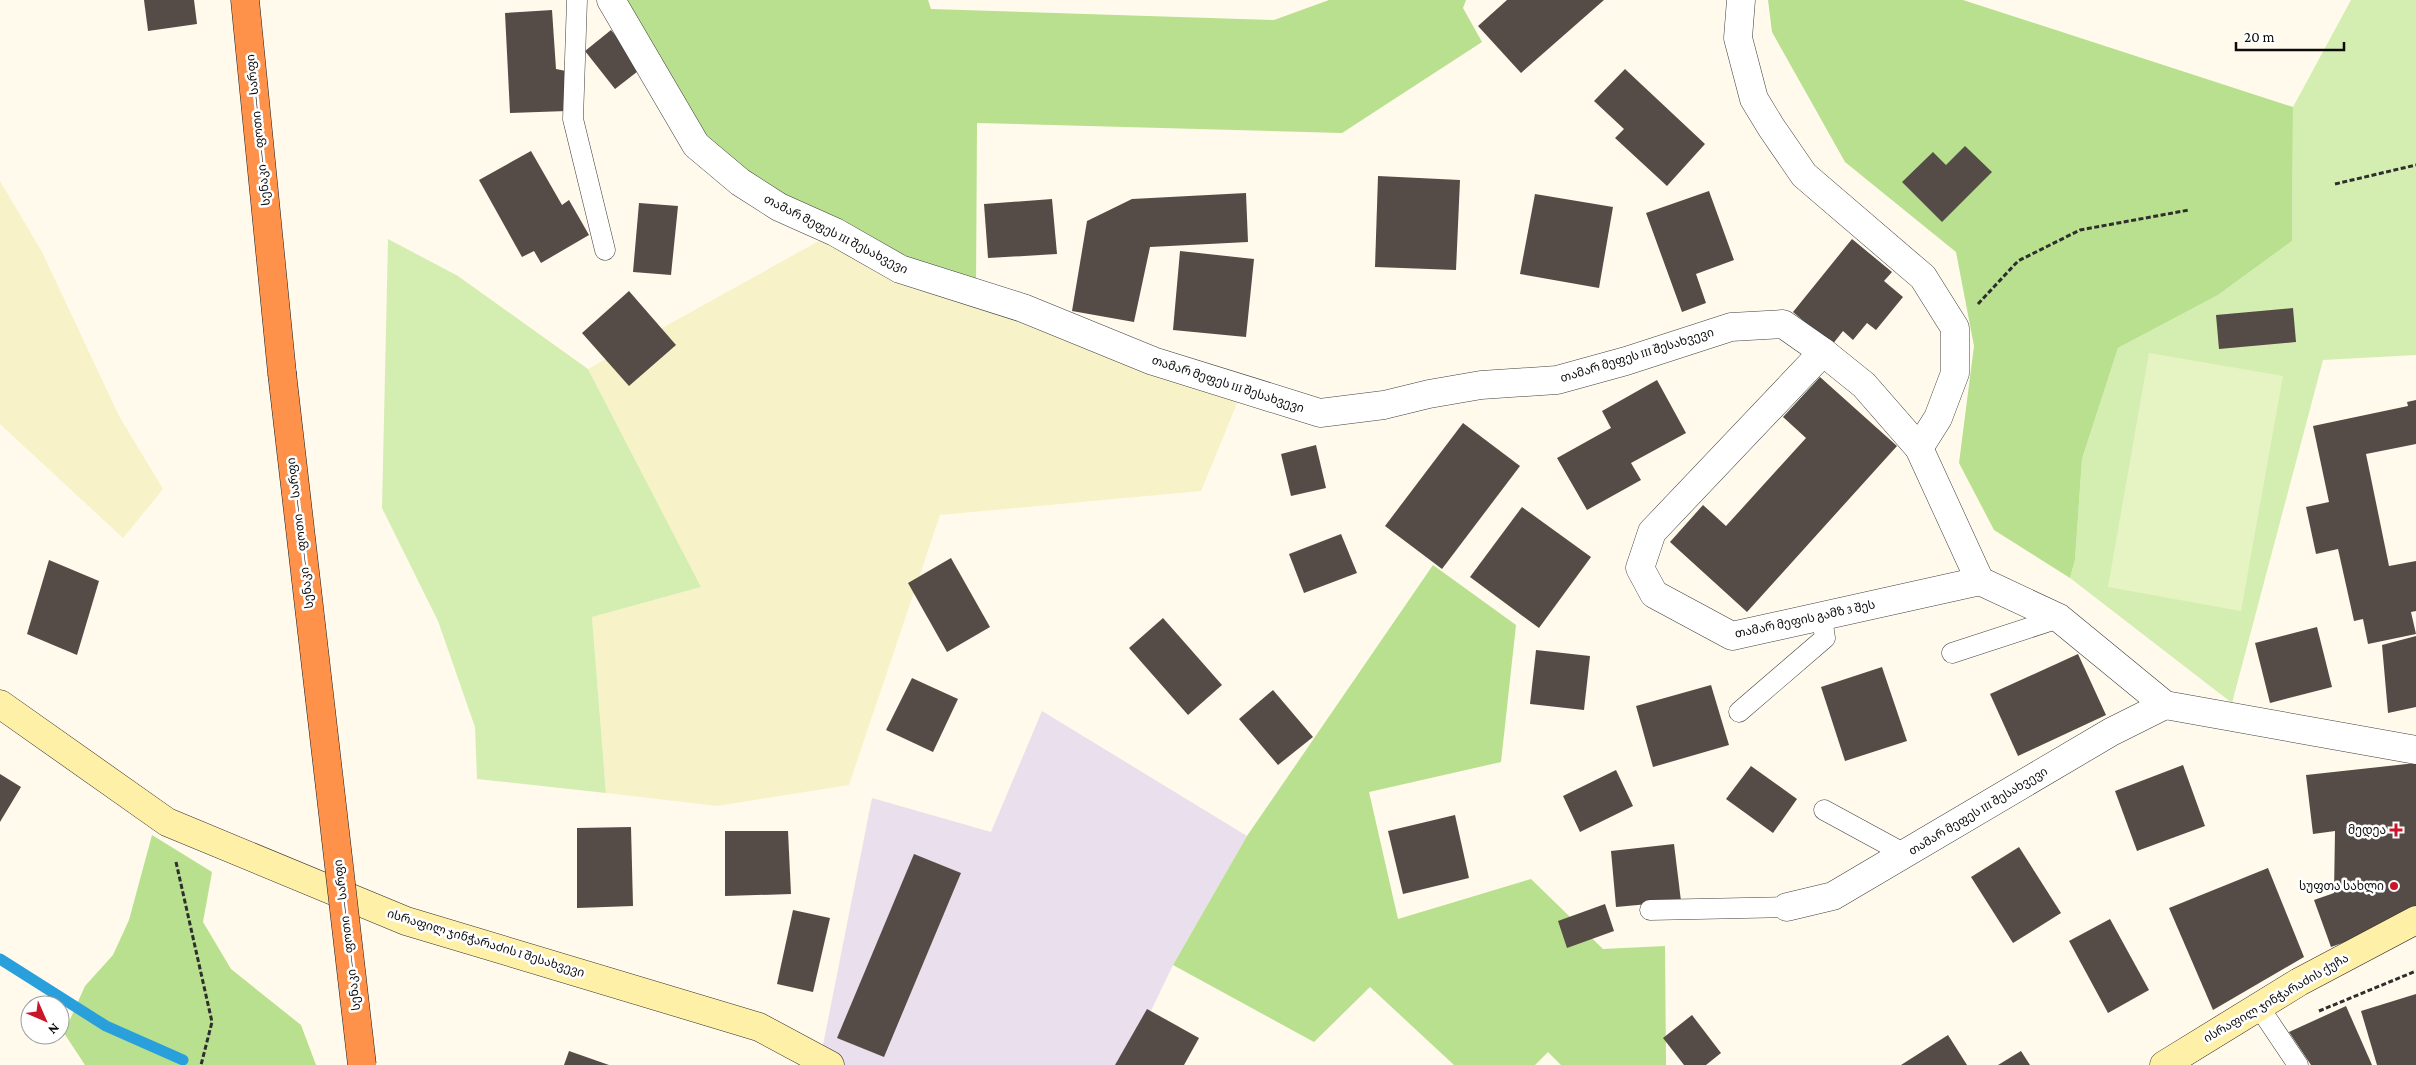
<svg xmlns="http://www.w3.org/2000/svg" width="2416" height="1065" viewBox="0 0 2416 1065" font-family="'Crimson Pro','Noto Sans Georgian',serif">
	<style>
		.industrial { fill: #eadfec }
		.farmland { fill: #f8f2c8 }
		.green { fill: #d4eeb1 }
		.forest { fill: #b8e08e }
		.pitch { fill: #e6f4c4 }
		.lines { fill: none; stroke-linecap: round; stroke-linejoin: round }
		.stream { stroke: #299fdc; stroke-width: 11 }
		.building { fill: #564c47 }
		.lane-casing { stroke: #3f3f3f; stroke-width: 21 }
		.street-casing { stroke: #3f3f3f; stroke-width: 29 }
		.secondary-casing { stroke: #2e2e2e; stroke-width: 29 }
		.highway-casing { stroke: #1d1d1d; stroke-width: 29 }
		.path { stroke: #2e2e2e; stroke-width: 3; stroke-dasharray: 5 2.5; stroke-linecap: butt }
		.lane { stroke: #fff; stroke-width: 20 }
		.street { stroke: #fff; stroke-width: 28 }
		.secondary { stroke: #fff0a7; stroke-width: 28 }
		.highway { stroke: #ff924a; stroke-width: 28 }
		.highway-bridge-casing { stroke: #1d1d1d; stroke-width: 29; stroke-linecap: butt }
		.highway-bridge { stroke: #ff924a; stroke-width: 28 }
		.poi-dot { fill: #cb1528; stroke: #fff; stroke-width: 2 }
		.labels { text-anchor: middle; stroke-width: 5; stroke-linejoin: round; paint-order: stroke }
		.street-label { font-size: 12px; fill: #0c0c0c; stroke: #fff }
		.poi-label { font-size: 12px; fill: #0c0c0c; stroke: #fff; text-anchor: end }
	</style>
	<rect width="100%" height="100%" fill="#fffaec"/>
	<path class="industrial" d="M1042,711l205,125 -74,129 -48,100h-295l-10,-5 52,-262 119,34z"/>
	<g class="farmland">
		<path d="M0,181l42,71 77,164 44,73 -40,49 -123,-114z"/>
		<path d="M835,232l408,157 -42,102 -261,24 -91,270 -132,21 -111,-13 -14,-176 109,-30 -113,-218z"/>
	</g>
	<g class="green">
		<path d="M2351,0h65v355l-93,5 -91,343 -162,-125 5,-18 7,-101 36,-111 100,-53 74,-54 1,-134z"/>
		<path d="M388,239l70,37 130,93 113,218 -109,30 14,176 -129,-14 -2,-52 -37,-106 -56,-113z"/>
	</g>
	<g class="forest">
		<path d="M611,0h317l3,9 343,11 55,-20h137l-3,8 19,34 -140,91 -365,-10 -1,169 -76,-23 -204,-124z"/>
		<path d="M1768,0h195l330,107 -1,134 -74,54 -100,53 -36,111 -7,101 -5,18 -76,-48 -35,-67 15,-117 -18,-94 -111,-90 -73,-130z"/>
		<path d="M1433,565l83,60 -15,137 -132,30 29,127 133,-40 72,70 62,-3 1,119h-105l-13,-13 -13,13h-81l-84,-78 -56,55 -141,-77 74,-129z"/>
		<path d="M152,835l60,37 -9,50 28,47 70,56 15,40h-231l-21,-32 21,-47 28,-31 16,-35z"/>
	</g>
	<path class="pitch" d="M2149,353l134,23 -42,235 -133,-24z"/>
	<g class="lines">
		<path class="stream" d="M0,959l106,67 77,34"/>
	</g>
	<g class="building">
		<path d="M144,0h50l3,24 -49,7z"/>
		<path d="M1507,0h97l-83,73 -43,-47z"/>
		<path d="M552,10l4,59 10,2 1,40 -57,2 -5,-100z"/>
		<path d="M611,30l31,38 -27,21 -30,-38z"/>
		<path d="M1625,69l80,75 -38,42 -52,-48 9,-9 -30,-28z"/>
		<path d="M1965,146l27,26 -50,50 -40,-40 31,-30 13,13z"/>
		<path d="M531,151l31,54 7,-5 20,35 -48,28 -7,-12 -12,6 -43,-77z"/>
		<path d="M1378,176l82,4 -4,90 -81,-3z"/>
		<path d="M1709,191l25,69 -38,14 10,29 -24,9 -36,-99z"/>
		<path d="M1246,193l2,49 -98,5 -16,75 -62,-11 15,-90 45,-22z"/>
		<path d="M1535,194l78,13 -14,81 -79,-14z"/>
		<path d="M1052,199l5,55 -69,4 -4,-54z"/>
		<path d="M639,203l39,3 -7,69 -38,-3z"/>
		<path d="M1852,239l40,33 -8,9 19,16 -27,33 -9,-7 -14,17 -10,-9 -11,14 -39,-33z"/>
		<path d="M1180,251l74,8 -8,78 -73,-7z"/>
		<path d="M629,291l47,54 -47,41 -47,-53z"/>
		<path d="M2293,308l3,34 -77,7 -3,-34z"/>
		<path d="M1820,377l77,69 -150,166 -77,-70 33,-37 23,21 80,-88 -23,-21z"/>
		<path d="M1657,380l29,53 -55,30 10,17 -54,30 -30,-52 54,-30 -9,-17z"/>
		<path d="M2416,400v44l-50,10 23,112 27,-5v50l-5,1 5,22 -48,10 -5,-25 -9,2 -16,-72 -22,5 -10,-47 23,-5 -16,-76 95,-20 -1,-4z"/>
		<path d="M1463,423l57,43 -78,103 -57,-43z"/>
		<path d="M1316,445l10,43 -35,8 -10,-42z"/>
		<path d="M1522,507l69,50 -52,71 -69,-51z"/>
		<path d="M1341,534l16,39 -53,20 -15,-39z"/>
		<path d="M951,558l39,69 -43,25 -39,-69z"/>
		<path d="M49,560l50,21 -22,74 -50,-21z"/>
		<path d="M1163,618l59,67 -34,30 -59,-67z"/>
		<path d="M2317,627l15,60 -62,16 -15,-60z"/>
		<path d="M2416,636v71l-28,6 -6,-68z"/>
		<path d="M1536,650l54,6 -6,54 -54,-6z"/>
		<path d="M2078,654l28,61 -88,41 -28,-62z"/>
		<path d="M1882,667l25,74 -62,20 -24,-74z"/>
		<path d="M912,678l46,21 -25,53 -47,-22z"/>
		<path d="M1711,685l18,60 -76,22 -17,-61z"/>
		<path d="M1273,690l40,47 -35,28 -39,-46z"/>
		<path d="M2416,763v154l-85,30 -17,-47 20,-7 1,-62 -22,3 -7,-59z"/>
		<path d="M2183,765l22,61 -68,25 -22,-60z"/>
		<path d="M1751,766l46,33 -24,34 -47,-34z"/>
		<path d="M1616,770l17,36 -53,26 -17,-36z"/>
		<path d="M0,774l21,13 -21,35z"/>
		<path d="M1455,815l14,63 -66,16 -15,-63z"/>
		<path d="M631,827l2,79 -56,2v-80z"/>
		<path d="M725,831h63l3,63 -66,2z"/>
		<path d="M1674,844l7,57 -65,6 -5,-56z"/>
		<path d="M2019,847l42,66 -48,30 -42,-66z"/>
		<path d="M914,854l47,19 -77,184 -47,-19z"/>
		<path d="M2268,868l36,89 -91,53 -44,-102z"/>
		<path d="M1605,904l9,27 -47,17 -9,-27z"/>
		<path d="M793,910l37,8 -17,74 -36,-8z"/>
		<path d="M2110,919l39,71 -41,23 -39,-72z"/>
		<path d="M2416,994v71h-39l-16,-54z"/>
		<path d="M2346,1006l26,59h-61l-22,-33z"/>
		<path d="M1147,1009l52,29 -15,27h-69z"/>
		<path d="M1692,1015l29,38 -15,12h-22l-21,-27z"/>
		<path d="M1948,1035l19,30h-66z"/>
		<path d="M569,1051l40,14h-45z"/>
		<path d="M2021,1051l9,14h-32z"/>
	</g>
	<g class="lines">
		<defs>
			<g id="lane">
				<path d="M577,0l-4,119 32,131"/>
				<path d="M1952,653l107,-35"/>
				<path d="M1739,712l86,-74 -3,-21"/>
				<path d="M1824,810l81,44"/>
				<path d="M1650,910l137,-3"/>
				<path d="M2259,1007l39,58"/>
			</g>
			<g id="street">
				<path d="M611,0l85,145 44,37 39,25 56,25 65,37 123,39 130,53 167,52 64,-8 45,-11 52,-9 76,-5 69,-19 105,-34 52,-3 40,28 41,33 55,63 61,133 79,37 106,87 251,45"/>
				<path d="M1741,0l-3,38 16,61 17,28 33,48 119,102 32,51v45l-17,45 -19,30"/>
				<path d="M1823,352l-171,180 -12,36 14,26 78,42 248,-55"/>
				<path d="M1787,907l46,-11 278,-164 54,-27"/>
			</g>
			<g id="secondary">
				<path d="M0,704l167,118 239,99 353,106 71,38"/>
				<path d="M2164,1065l135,-83 117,-62"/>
			</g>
			<path id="highway" d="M245,0l37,373"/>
		</defs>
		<use href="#lane" class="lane-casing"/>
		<use href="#street" class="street-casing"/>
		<use href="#secondary" class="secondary-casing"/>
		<use href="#highway" class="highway-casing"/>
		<g class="path">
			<path d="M2335,184l81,-19"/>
			<path d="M1978,304l40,-43 62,-31 109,-20"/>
			<path d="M176,862l36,160 -11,43"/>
			<path d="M2319,1011l97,-40"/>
		</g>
		<use href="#lane" class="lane"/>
		<use href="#street" class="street"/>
		<use href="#secondary" class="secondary"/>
		<use href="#highway" class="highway"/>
		<defs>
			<path id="highway-bridge" d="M282,373l80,692"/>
		</defs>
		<use href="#highway-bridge" class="highway-bridge-casing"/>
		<use href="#highway-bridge" class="highway-bridge"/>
	</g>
	<g class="poi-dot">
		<path d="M2393.5 822.5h5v5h5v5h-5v5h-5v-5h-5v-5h5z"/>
		<circle cx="2394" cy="886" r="5"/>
	</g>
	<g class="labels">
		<g class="street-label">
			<text transform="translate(258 130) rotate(-96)" y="4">სენაკი — ფოთი — სარფი</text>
			<text transform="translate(836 234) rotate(27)" y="4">თამარ მეფეს III შესახვევი</text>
			<text transform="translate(1637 355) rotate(-17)" y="4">თამარ მეფეს III შესახვევი</text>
			<text transform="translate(1228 384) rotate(18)" y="4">თამარ მეფეს III შესახვევი</text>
			<text transform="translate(300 533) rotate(-97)" y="4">სენაკი — ფოთი — სარფი</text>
			<text transform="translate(1805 619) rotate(-12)" y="4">თამარ მეფის გამზ 3 შეს</text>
			<text transform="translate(1978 811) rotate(-31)" y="4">თამარ მეფეს III შესახვევი</text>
			<text transform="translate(347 935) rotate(-97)" y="4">სენაკი — ფოთი — სარფი</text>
			<text transform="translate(486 943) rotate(17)" y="4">ისრაფილ ჯინჭარაძის I შესახვევი</text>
			<text transform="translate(2276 998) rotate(-30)" y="4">ისრაფილ ჯინჭარაძის ქუჩა</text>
		</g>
		<g class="poi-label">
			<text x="2386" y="834">მედეა</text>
			<text x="2384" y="890">სუფთა სახლი</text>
		</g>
	</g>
	<g transform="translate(45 1020) rotate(135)"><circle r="24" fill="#ffffff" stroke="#9e9e9e"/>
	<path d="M0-4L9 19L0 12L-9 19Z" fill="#cb1528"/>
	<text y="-8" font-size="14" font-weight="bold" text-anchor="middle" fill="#0c0c0c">N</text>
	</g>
	<path d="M2236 42v8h108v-8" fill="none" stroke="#0c0c0c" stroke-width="2.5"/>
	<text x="2244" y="42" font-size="15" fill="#0c0c0c" stroke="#ffffff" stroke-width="4" paint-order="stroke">20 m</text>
</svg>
